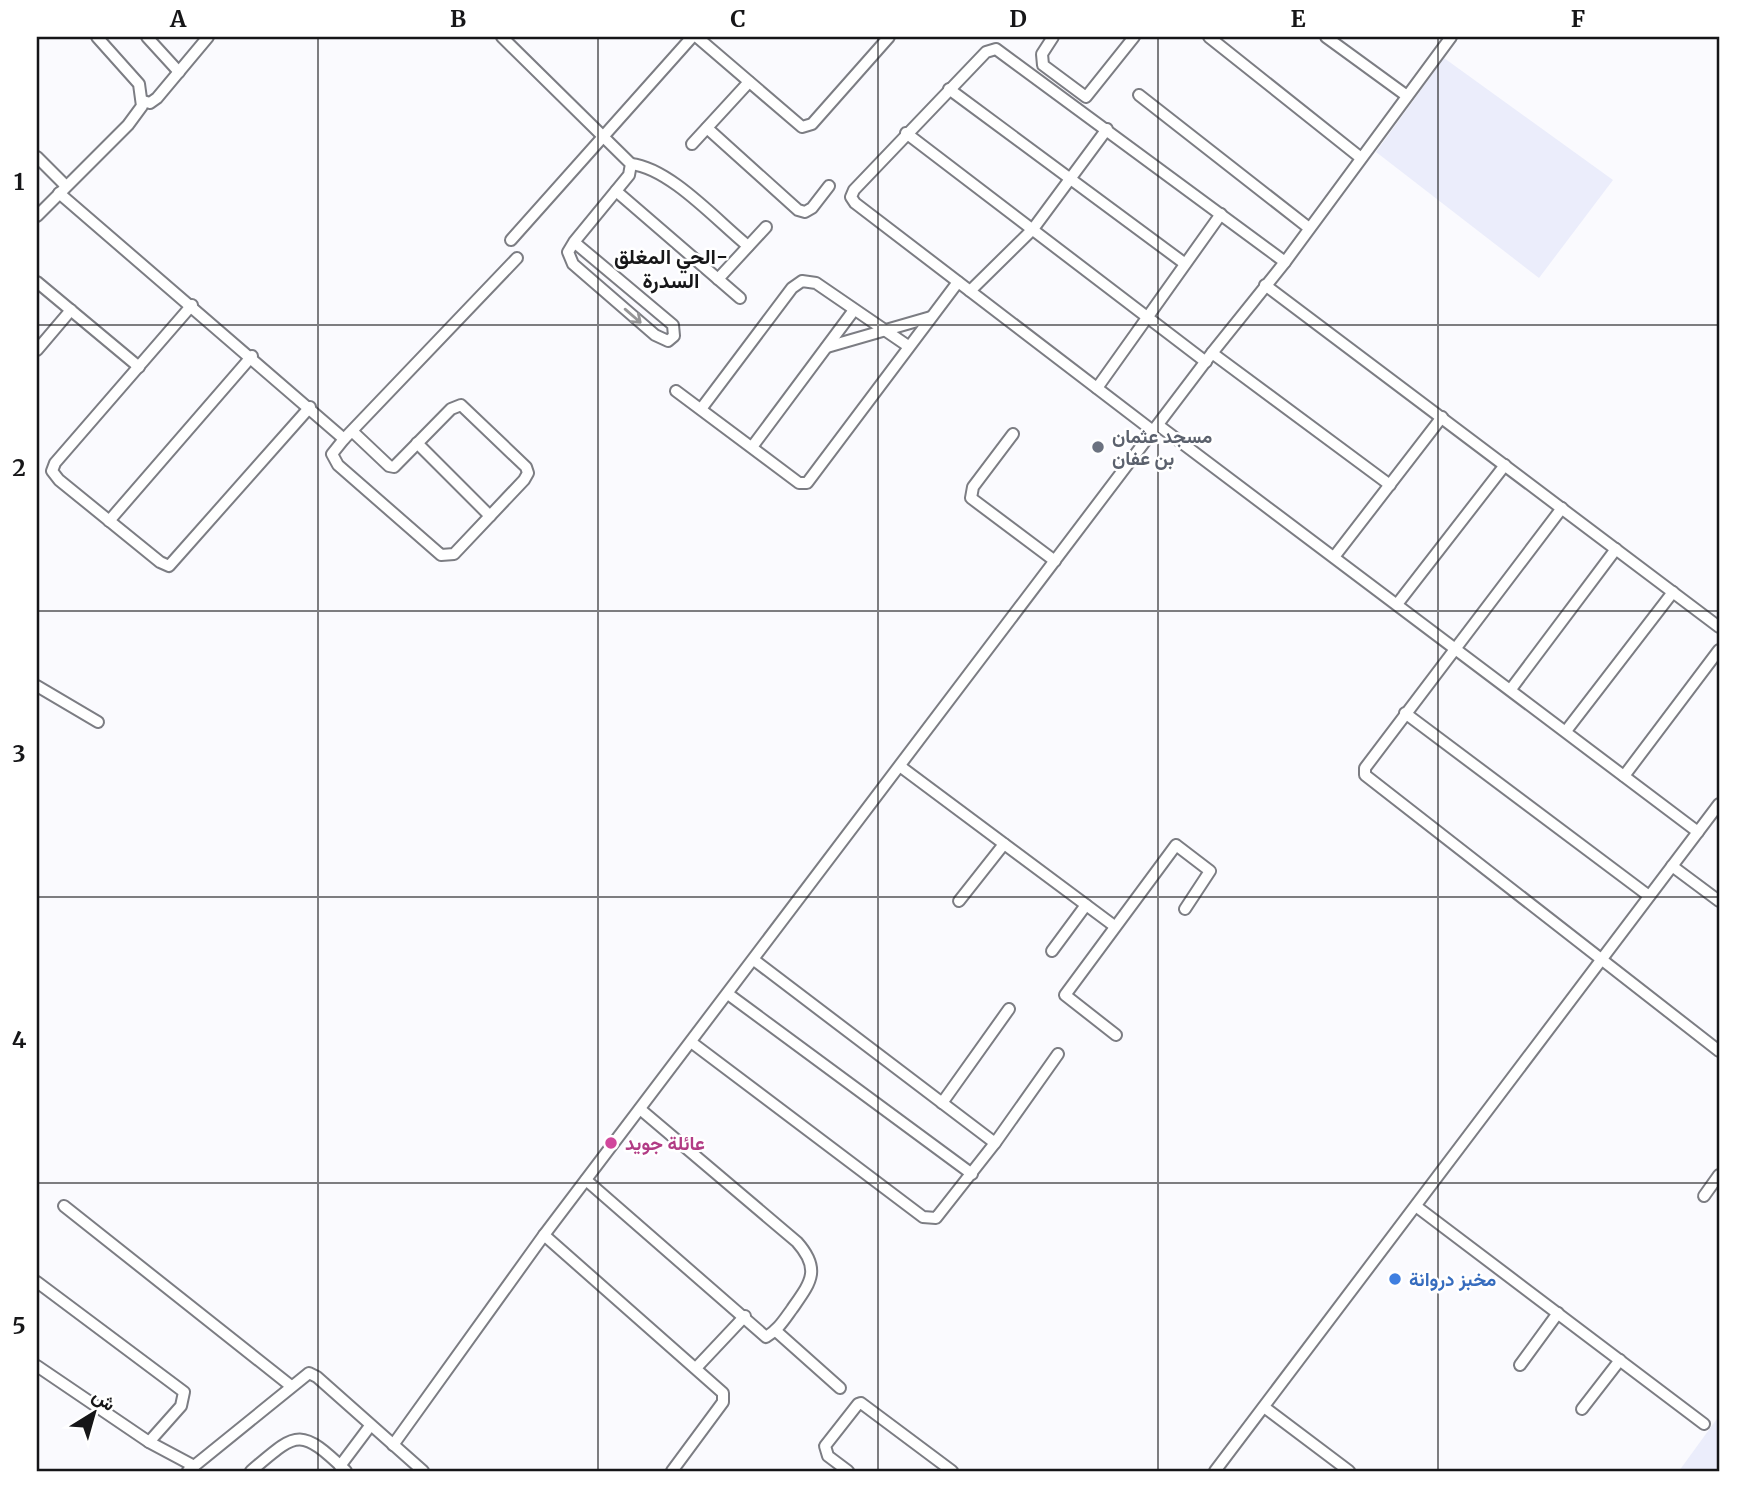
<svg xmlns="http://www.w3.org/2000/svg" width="1756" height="1508" viewBox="0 0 1756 1508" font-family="Merriweather,Vazirmatn,serif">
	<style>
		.built { fill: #ebedfb }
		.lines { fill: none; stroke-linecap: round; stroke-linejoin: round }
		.minor-casing { stroke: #7c7d83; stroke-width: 14 }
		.minor { stroke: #fff; stroke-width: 10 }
		.oneway { stroke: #969697 }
		.grid { fill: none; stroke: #161618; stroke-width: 2; stroke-opacity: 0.55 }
		.worship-dot { fill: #6b7280; stroke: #fff; stroke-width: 2.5 }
		.hotel-dot { fill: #d1479c; stroke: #fff; stroke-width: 2.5 }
		.shop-dot { fill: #3f7fe0; stroke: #fff; stroke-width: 2.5 }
		.labels { text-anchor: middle; stroke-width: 5; stroke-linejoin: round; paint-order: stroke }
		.worship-label { font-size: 19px; font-weight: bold; fill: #5b616d; stroke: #fff; text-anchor: start }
		.hotel-label { font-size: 19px; font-weight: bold; fill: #b23c85; stroke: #fff; text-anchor: start }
		.shop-label { font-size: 19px; font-weight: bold; fill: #366cbe; stroke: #fff; text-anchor: start }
		.neighbourhood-label { font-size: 21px; font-weight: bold; fill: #161618; stroke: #fff }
		.neatline { fill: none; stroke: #161618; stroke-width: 2.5 }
		.grid-label { font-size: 23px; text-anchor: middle; font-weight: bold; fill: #161618 }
	</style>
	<rect width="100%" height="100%" fill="#fafafe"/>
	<g class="built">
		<path d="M1444,58l169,122 -74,98 -163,-126z"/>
		<path d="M1719,1416v55h-40z"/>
	</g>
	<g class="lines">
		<defs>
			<g id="minor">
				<path d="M147,37l32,35"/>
				<path d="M502,37l129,127 -2,11 -55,67 -6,10 5,12 82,71 13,6 6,-5 -1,-11 -99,-83"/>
				<path d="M697,37l105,90 10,-3 77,-87"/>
				<path d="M1053,37l-11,17 1,11 43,32 48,-60"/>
				<path d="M1209,37l152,121"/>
				<path d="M1326,37l81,59"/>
				<path d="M949,89l235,174"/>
				<path d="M1139,95l170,133"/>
				<path d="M143,101l7,2 7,-5 51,-61"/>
				<path d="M707,128l91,82 7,2 7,-4 17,-22"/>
				<path d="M906,133l300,229"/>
				<path d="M692,144l57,-62"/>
				<path d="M37,157l29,29"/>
				<path d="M631,164c39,4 86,57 117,82"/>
				<path d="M616,191l124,107"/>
				<path d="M59,193l285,246"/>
				<path d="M37,216l91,-91 14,-19 -3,-22 -42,-47"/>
				<path d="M511,240l181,-203"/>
				<path d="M718,279l48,-52"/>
				<path d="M37,282l102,85"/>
				<path d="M1265,285l454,342"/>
				<path d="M970,291l63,-62 74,-100"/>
				<path d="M192,305l-137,158 -3,8 7,9 101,82 9,4 141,-159"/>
				<path d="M827,347l104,-30"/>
				<path d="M37,350l34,-40"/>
				<path d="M1212,353l178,132"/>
				<path d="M1097,388l124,-174"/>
				<path d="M676,391l123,92h8l151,-201"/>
				<path d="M701,409l91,-121 10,-7 14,2 92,63"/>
				<path d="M1158,425l540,407"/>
				<path d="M352,431l37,35 5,1 57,-58 10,-4 65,62 2,6 -4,7 -70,74 -13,1 -103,-90 -6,-11 12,-15 173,-181"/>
				<path d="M1153,431l-298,-228 -4,-6 3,-7 132,-138 10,-3 289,213"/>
				<path d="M1013,434l-40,53 -2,11 84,63"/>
				<path d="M417,443l73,73"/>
				<path d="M752,447l102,-137"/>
				<path d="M1562,508l-197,260v7l354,276"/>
				<path d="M109,521l143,-165"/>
				<path d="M1334,557l108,-140"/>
				<path d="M1398,603l107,-138"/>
				<path d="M37,686l61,36"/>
				<path d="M1511,689l105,-140"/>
				<path d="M1405,713l244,183"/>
				<path d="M1566,731l107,-139"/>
				<path d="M901,767l212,158"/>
				<path d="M1624,776l95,-126"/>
				<path d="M1672,866l47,35"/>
				<path d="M959,901l45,-57"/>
				<path d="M1052,951l34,-46"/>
				<path d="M728,994l244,180"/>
				<path d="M1116,1035l-51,-40 111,-150 34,26 -25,38"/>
				<path d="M691,1042l232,175 13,1 59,-75 -241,-183"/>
				<path d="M942,1103l67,-94"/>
				<path d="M995,1143l63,-89"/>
				<path d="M586,1180l180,157c12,-7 18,-17 26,-28 18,-26 30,-39 5,-67l-157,-133"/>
				<path d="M1704,1196l15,-21"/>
				<path d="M64,1206l227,180"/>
				<path d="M1417,1207l287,217"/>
				<path d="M544,1235l179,158v9l-51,69"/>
				<path d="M37,1282l147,110 -3,14 -32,36"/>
				<path d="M776,1331l64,57"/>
				<path d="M1520,1365l38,-52"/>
				<path d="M37,1366l112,76 45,24"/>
				<path d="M696,1368l49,-52"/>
				<path d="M1264,1407l85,64"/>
				<path d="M1582,1409l38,-49"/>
				<path d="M393,1445l151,-210 668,-882 73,-91 166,-225"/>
				<path d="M340,1466l30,-40"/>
				<path d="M188,1471l121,-98 8,4 106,94"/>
				<path d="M251,1471c46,-39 48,-45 95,0"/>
				<path d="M848,1471l-20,-15 -3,-10 33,-42 3,-1 91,68"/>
				<path d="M1215,1471l504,-667"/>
			</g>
		</defs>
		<use href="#minor" class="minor-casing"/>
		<use href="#minor" class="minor"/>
	</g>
	<defs><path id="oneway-shaft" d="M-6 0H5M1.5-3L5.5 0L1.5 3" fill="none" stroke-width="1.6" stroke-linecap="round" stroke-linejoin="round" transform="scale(1.75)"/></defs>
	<use class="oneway" href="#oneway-shaft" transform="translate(633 316) rotate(41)"/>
	<path class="grid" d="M318,37v1434M598,37v1434M878,37v1434M1158,37v1434M1438,37v1434M37,325h1682M37,611h1682M37,897h1682M37,1183h1682"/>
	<circle class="worship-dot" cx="1098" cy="447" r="7"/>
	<circle class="hotel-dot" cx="611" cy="1143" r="7"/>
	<circle class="shop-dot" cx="1395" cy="1279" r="7"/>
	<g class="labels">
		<g class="worship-label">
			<text x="1112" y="443">مسجد عثمان<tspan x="1112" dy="22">بن عفان</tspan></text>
		</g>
		<g class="hotel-label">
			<text x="625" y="1150">عائلة جويد</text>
		</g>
		<g class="shop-label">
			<text x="1409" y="1286">مخبز دروانة</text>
		</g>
		<g class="neighbourhood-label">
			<text x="671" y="264">الحي المغلق-<tspan x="671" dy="24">السدرة</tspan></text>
		</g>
	</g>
	<rect width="1756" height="1508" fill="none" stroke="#ffffff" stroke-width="77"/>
	<g transform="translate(94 1413) rotate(37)" stroke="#ffffff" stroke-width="5" paint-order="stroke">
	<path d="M0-5L12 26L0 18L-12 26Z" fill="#161618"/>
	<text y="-10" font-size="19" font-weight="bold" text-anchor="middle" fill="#161618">ش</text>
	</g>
	<rect x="38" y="38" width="1680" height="1432" class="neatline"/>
	<g class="grid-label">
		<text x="178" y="27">A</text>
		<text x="458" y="27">B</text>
		<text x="738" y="27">C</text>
		<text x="1018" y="27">D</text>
		<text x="1298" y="27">E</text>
		<text x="1578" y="27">F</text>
		<text x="19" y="190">1</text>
		<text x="19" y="476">2</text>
		<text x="19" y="762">3</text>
		<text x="19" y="1048">4</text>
		<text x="19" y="1334">5</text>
	</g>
</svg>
